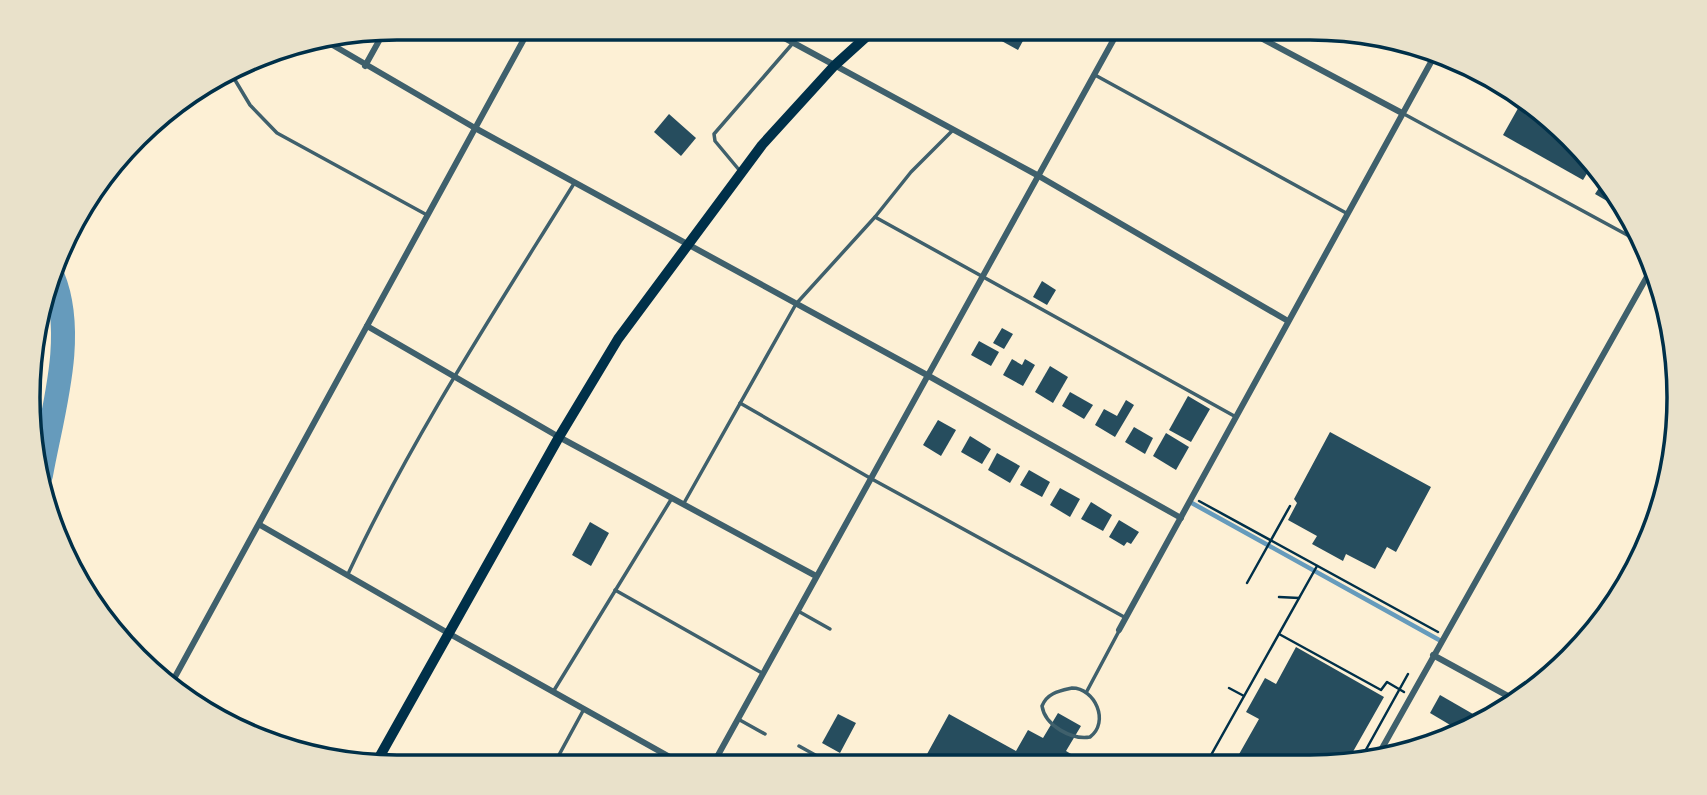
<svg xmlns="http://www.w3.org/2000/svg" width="1707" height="795" viewBox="0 0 1707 795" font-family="Jost,sans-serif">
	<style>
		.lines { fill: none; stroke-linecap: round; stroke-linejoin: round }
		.stream { stroke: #669bbc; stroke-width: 4.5 }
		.river { stroke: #669bbc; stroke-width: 24 }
		.building { fill: #264d5e }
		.path { stroke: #003049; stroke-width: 2.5 }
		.service { stroke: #3f606c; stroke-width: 3.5 }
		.minor { stroke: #3f606c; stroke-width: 6 }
		.primary { stroke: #003049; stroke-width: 10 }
		.rim { fill: none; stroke: #003049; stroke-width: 3.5 }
	</style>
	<rect width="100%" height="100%" fill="#fdf0d5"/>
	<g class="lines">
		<path class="stream" d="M1190,502l251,139"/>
		<path class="river" d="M41,475c11,-62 36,-139 12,-198"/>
	</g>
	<g class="building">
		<path d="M978,28h52l-12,22z"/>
		<path d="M1521,103l49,33 21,31 -8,13 -80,-45z"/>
		<path d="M669,114l27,24 -15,18 -27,-24z"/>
		<path d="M1602,183l17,25 -24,-14z"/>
		<path d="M1042,281l14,9 -9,15 -14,-8z"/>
		<path d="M1002,328l11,6 -9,15 -11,-6z"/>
		<path d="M979,341l20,11 -8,14 -20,-11z"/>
		<path d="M1012,359l10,6 3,-6 10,6 -12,21 -20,-11z"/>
		<path d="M1050,366l18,11 -15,26 -18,-11z"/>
		<path d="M1070,392l23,13 -9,14 -22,-13z"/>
		<path d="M1188,396l22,13 -19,33 -22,-12z"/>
		<path d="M1126,400l8,5 -19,32 -20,-12 9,-16 13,7z"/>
		<path d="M938,420l18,10 -15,26 -18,-11z"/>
		<path d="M1134,427l19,11 -8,16 -20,-12z"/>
		<path d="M1330,432l101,55 -35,65 -9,-5 -12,22 -29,-15 -3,7 -31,-17 5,-8 -29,-16 9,-17 -3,-4z"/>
		<path d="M1166,433l23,14 -13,23 -23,-14z"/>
		<path d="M970,436l21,13 -9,15 -21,-12z"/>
		<path d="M997,453l23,13 -10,17 -22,-13z"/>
		<path d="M1029,470l21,12 -8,15 -22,-12z"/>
		<path d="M1060,488l20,11 -10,18 -20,-12z"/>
		<path d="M1091,502l21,13 -9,16 -22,-12z"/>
		<path d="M1119,520l20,12 -8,12 -4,-2 -3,4 -15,-9z"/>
		<path d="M590,522l19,11 -18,33 -19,-11z"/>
		<path d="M1296,647l88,50 -38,67h-93l-15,-8 21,-37 -13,-7 19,-34 11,6z"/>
		<path d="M1440,695l33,19 -11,18 -32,-19z"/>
		<path d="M1058,713l23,13 -15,25 17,10 -2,4h-160l28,-51 67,37 12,-21 15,8z"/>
		<path d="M838,714l18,9 -16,30 -18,-10z"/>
	</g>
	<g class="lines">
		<g class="path">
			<path d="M1199,501l239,131"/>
			<path d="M1247,583l43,-77"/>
			<path d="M1279,597l20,1"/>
			<path d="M1279,634l102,56 6,-8 17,10"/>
			<path d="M1229,688l15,8"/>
			<path d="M1206,764l111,-198"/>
			<path d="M1358,764l50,-90"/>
		</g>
		<g class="service">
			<path d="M232,75l18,30 27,28 150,82"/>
			<path d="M1095,75l253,139"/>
			<path d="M1404,114l238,129"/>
			<path d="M740,171l-25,-30 -1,-7 79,-91"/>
			<path d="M875,217l361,200"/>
			<path d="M740,403l130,75 256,140"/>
			<path d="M684,503l112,-199 79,-87 36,-45 42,-42"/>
			<path d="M348,574c64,-137 147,-263 227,-392"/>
			<path d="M615,590l147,83"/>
			<path d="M798,611l32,18"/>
			<path d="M1072,688c23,0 38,34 18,49 -18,3 -45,-11 -48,-31 5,-13 17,-15 30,-18z"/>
			<path d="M1087,691l32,-60"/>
			<path d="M553,692l119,-194"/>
			<path d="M738,719l27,15"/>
			<path d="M799,746l36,20"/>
			<path d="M553,766l31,-57"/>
		</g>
		<g class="minor">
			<path d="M766,28l271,147 251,146"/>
			<path d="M1242,28l160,85"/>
			<path d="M324,40l151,88 452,247 254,143"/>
			<path d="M365,66l20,-36"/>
			<path d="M367,326l192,111 257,139"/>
			<path d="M260,525l188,108 238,133"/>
			<path d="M1119,630l317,-577"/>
			<path d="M1433,655l84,46"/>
			<path d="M170,686l360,-658"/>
			<path d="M1376,759l277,-493"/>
			<path d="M712,766l408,-738"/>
		</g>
		<path class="primary" d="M376,763l183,-326 59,-98 144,-194 72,-79 42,-38"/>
	</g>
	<path d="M0 0H1707V795H0ZM397 40H1310A357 357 0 0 1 1667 397V398A357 357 0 0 1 1310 755H397A357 357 0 0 1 40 398V397A357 357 0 0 1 397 40Z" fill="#e9e1ca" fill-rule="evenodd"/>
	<path class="rim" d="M397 40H1310A357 357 0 0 1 1667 397V398A357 357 0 0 1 1310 755H397A357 357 0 0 1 40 398V397A357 357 0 0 1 397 40Z"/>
</svg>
